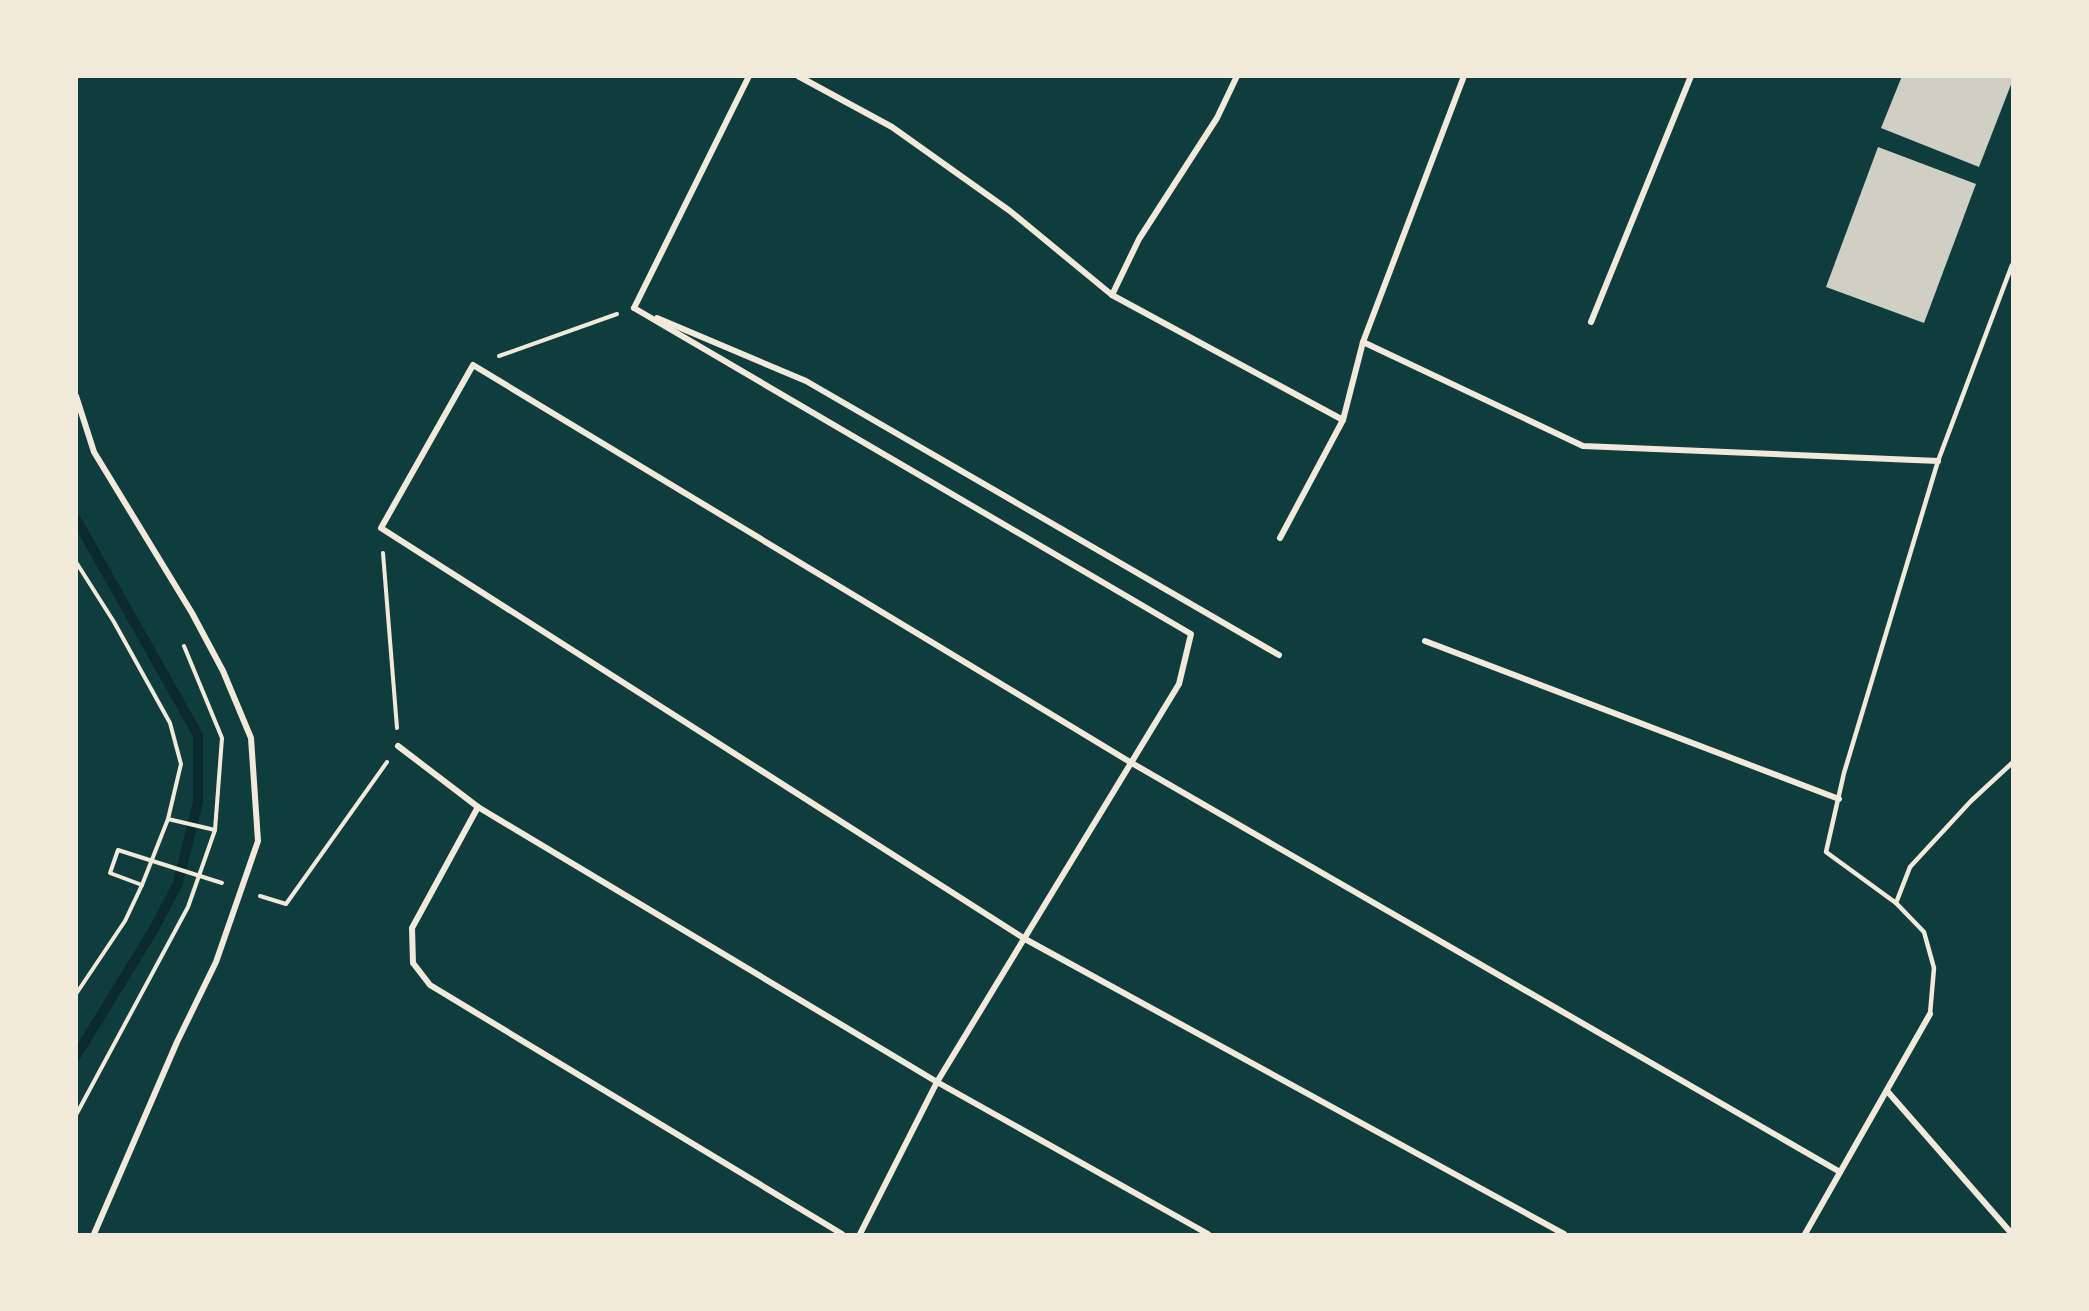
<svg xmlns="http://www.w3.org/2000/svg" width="2089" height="1311" viewBox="0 0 2089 1311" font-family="Helvetica,sans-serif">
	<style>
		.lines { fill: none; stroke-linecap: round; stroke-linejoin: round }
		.stream { stroke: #0a2a2b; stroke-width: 10 }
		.building { fill: #cfcfc3 }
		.path { stroke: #f1e9da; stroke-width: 4 }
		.service { stroke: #f1e9da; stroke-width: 4.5 }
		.minor { stroke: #f1e9da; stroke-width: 6 }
	</style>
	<rect width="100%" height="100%" fill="#0f3d3e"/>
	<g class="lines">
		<path class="stream" d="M76,519l122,216v67l-20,81 -24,46 -78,127"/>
	</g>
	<g class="building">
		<path d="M1902,76h110v6l-33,85 -98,-39z"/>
		<path d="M1878,147l98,37 -52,139 -98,-36z"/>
	</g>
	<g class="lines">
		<g class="path">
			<path d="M499,356l118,-42"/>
			<path d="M383,553l14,175"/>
			<path d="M76,562l38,60 56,101 11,41 -13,55 -26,66 -17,36 -49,73"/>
			<path d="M168,819l47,11"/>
			<path d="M142,885l-32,-12 8,-23 104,33"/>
			<path d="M260,896l26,8 101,-142"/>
			<path d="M76,1115l112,-208 27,-77 7,-92 -38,-92"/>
		</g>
		<g class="service">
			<path d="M1896,903l-70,-51 18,-79 94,-312 74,-196"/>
			<path d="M1930,1014l4,-46 -10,-36 -28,-29 14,-36 61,-66 41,-38"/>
		</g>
		<g class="minor">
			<path d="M798,76l94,51 118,84 102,84 231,125"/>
			<path d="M1112,295l27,-56 78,-121 20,-42"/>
			<path d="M634,308l557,326 -12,50 -242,398 -77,152"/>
			<path d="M634,308l115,-232"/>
			<path d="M657,318l149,63 473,274"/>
			<path d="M1591,322l100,-246"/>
			<path d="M1363,342l220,104 355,15"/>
			<path d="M76,396l18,56 98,161 31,58 28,67 7,103 -42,121 -39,80 -83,192"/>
			<path d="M1280,538l63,-118 20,-78 101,-266"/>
			<path d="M1425,641l414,158"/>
			<path d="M398,746l80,61 459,275 271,152"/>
			<path d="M478,807l-66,121 1,35 17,22 412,249"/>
			<path d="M1888,1092l124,142"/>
			<path d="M1564,1234l-539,-295 -644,-411 92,-163 657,397 710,410"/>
			<path d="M1805,1234l125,-220"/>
		</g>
	</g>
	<rect width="2089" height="1311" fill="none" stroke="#f1e9da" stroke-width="156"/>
</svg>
